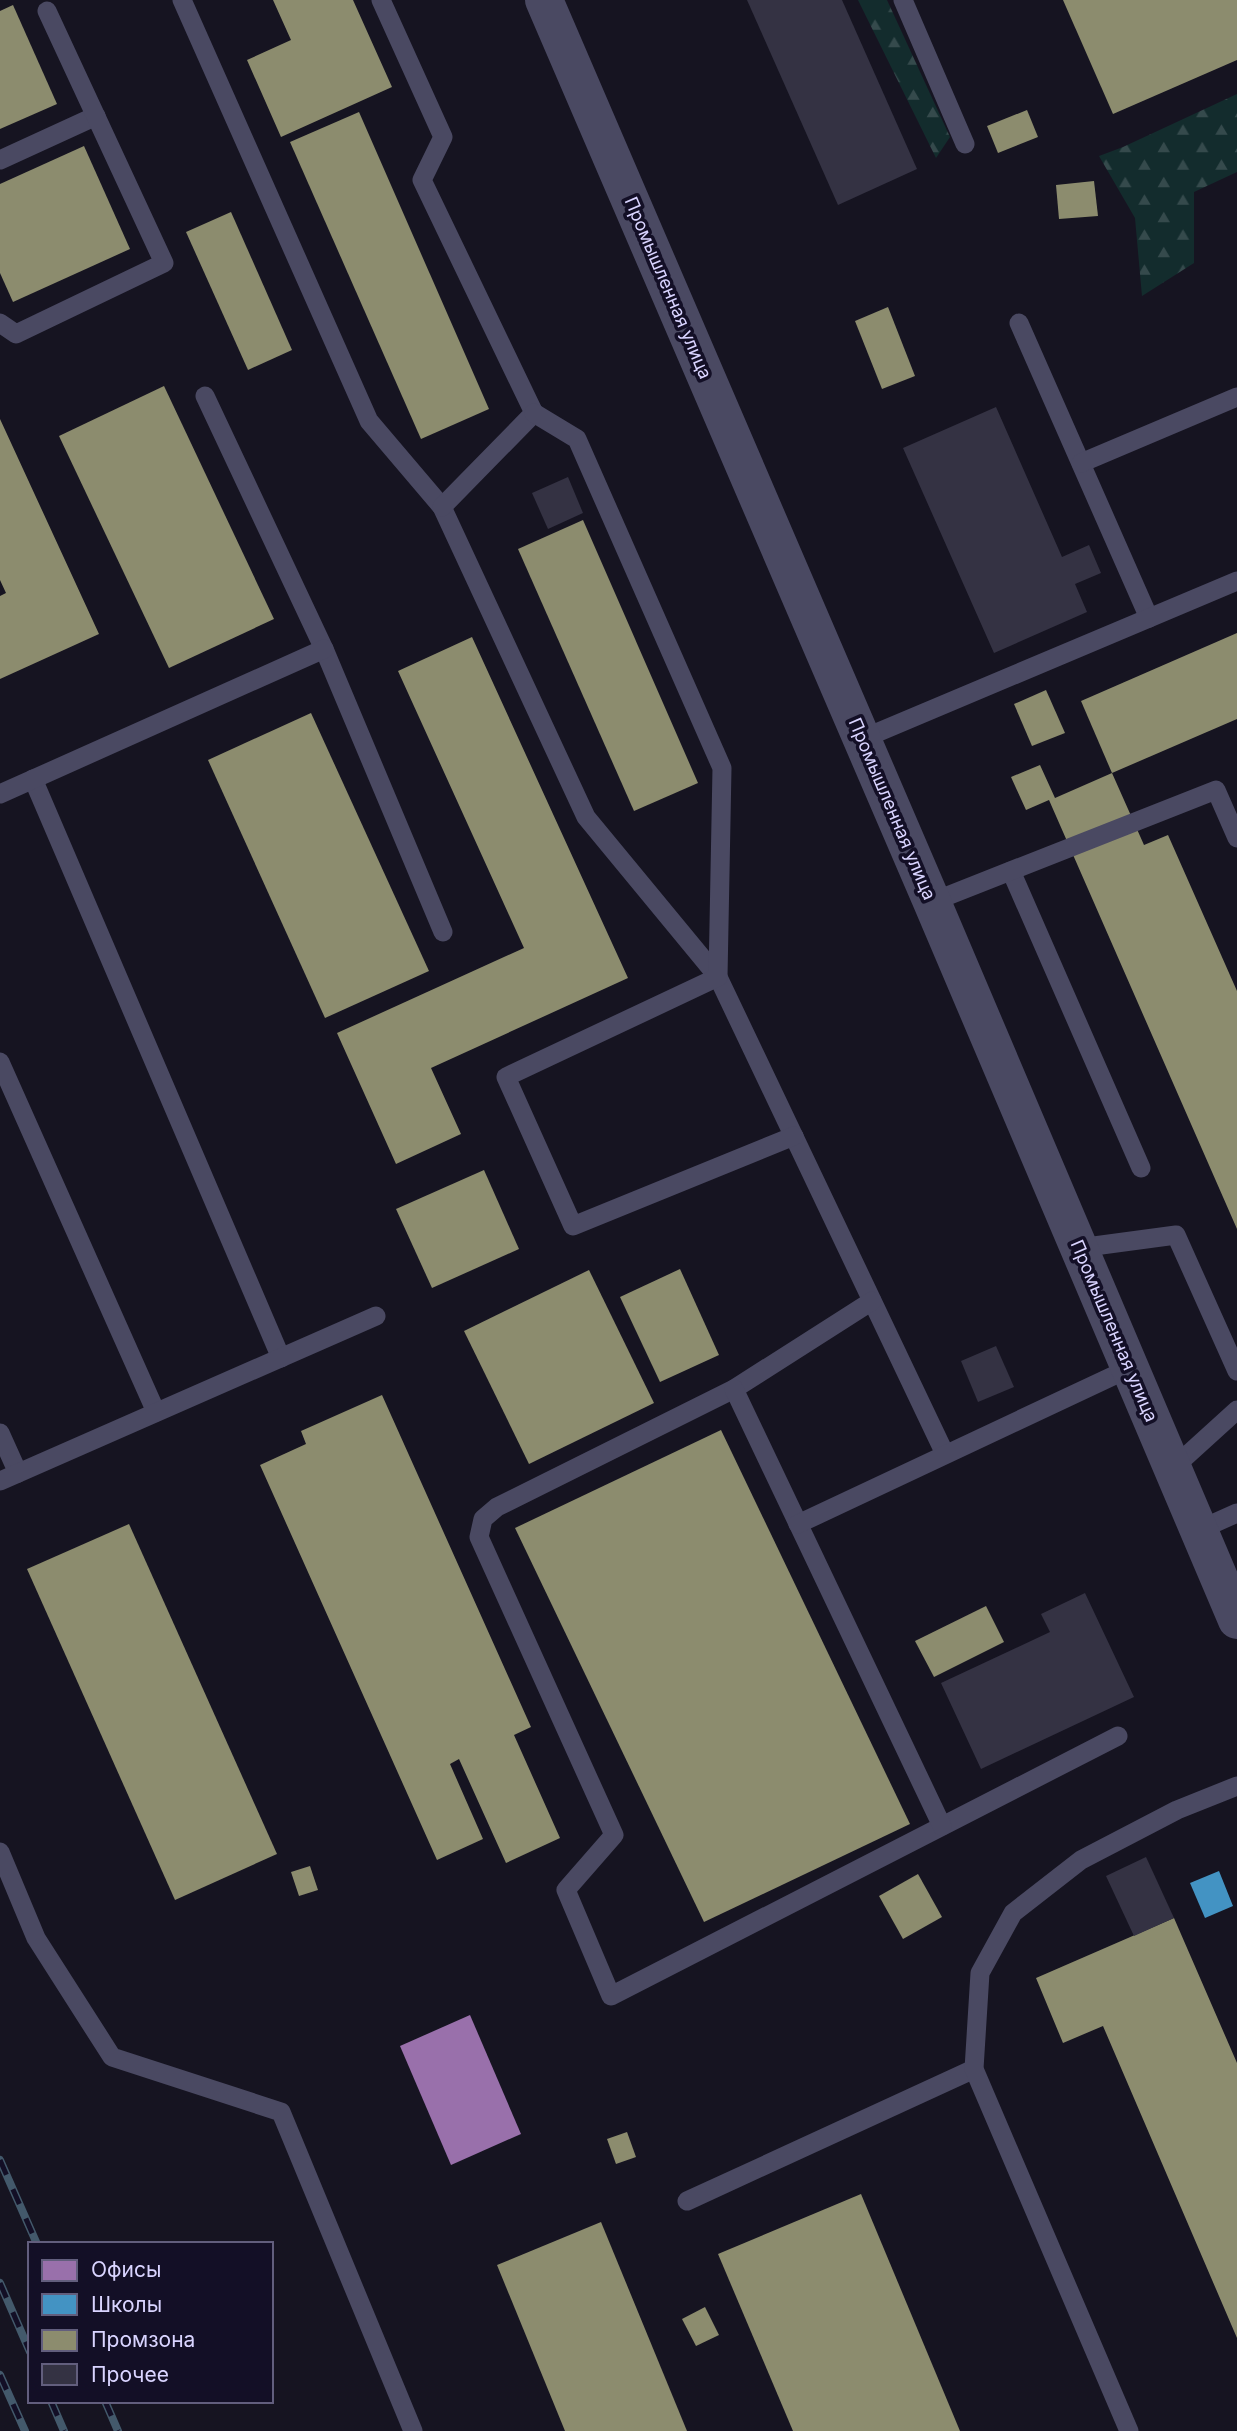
<svg xmlns="http://www.w3.org/2000/svg" width="1237" height="2431" viewBox="0 0 1237 2431" font-family="Inter,sans-serif">
	<style>
		.forest { fill: url(#forest-firs) }
		.offices { fill: #9970ab }
		.schools { fill: #4393c3 }
		.industry { fill: #8c8c6e }
		.building { fill: #343243 }
		.lines { fill: none; stroke-linecap: round; stroke-linejoin: round }
		.service { stroke: #4a4962; stroke-width: 19 }
		.minor { stroke: #4a4962; stroke-width: 38 }
		.rail-casing { stroke: #43596b; stroke-width: 8 }
		.rail { stroke: #130f26; stroke-width: 5; stroke-dasharray: 16; stroke-linecap: butt }
		.labels { text-anchor: middle; stroke-width: 7; stroke-linejoin: round; paint-order: stroke }
		.street-label { font-size: 18px; fill: #d9d4ff; stroke: #130f26 }
	</style>
	<defs>
		<pattern id="forest-firs" width="22" height="20" patternUnits="userSpaceOnUse" patternTransform="scale(1.75)"><rect width="22" height="20" fill="#132c2d"/><path d="M5 1l3.5 6h-7zM16 11l3.5 6h-7z" fill="#354a4c"/></pattern>
	</defs>
	<rect width="100%" height="100%" fill="#161421"/>
	<g class="forest">
		<path d="M858,0h29l63,137 -14,21z"/>
		<path d="M1237,94v78l-43,20v71l-52,33 -7,-78 -36,-62 24,-9z"/>
	</g>
	<path class="offices" d="M470,2015l51,119 -70,31 -51,-119z"/>
	<path class="schools" d="M1219,1871l14,35 -28,12 -15,-35z"/>
	<g class="industry">
		<path d="M273,0h80l39,87 -111,50 -34,-77 44,-20z"/>
		<path d="M1063,0h174v60l-124,54z"/>
		<path d="M13,5l44,99 -57,25v-118z"/>
		<path d="M1027,110l11,27 -40,16 -11,-27z"/>
		<path d="M359,112l130,297 -68,30 -131,-297z"/>
		<path d="M84,146l46,103 -117,53 -13,-29v-89z"/>
		<path d="M1094,181l4,35 -39,3 -3,-34z"/>
		<path d="M231,212l61,138 -44,20 -62,-138z"/>
		<path d="M888,307l27,69 -33,13 -27,-68z"/>
		<path d="M164,386l110,233 -105,49 -110,-232z"/>
		<path d="M0,419l99,215 -99,45v-83l6,-3 -6,-13z"/>
		<path d="M583,520l115,263 -64,28 -116,-262z"/>
		<path d="M1237,633v86l-125,54 -31,-72z"/>
		<path d="M472,637l156,341 -197,90 30,66 -65,30 -59,-131 187,-85 -126,-277z"/>
		<path d="M1046,690l19,43 -33,13 -18,-42z"/>
		<path d="M311,713l118,258 -104,47 -117,-258z"/>
		<path d="M1040,765l15,33 57,-25 32,72 24,-10 69,156v238l-188,-429 -23,10 -15,-33z"/>
		<path d="M484,1170l35,79 -87,39 -36,-79z"/>
		<path d="M680,1269l39,86 -59,27 -40,-85z"/>
		<path d="M589,1270l65,133 -125,61 -65,-133z"/>
		<path d="M382,1395l149,332 -17,8 46,103 -54,25 -47,-104 -9,5 33,75 -46,21 -177,-395 46,-21 -5,-13z"/>
		<path d="M721,1430l189,394 -206,98 -189,-394z"/>
		<path d="M129,1524l148,330 -102,46 -148,-331z"/>
		<path d="M986,1606l18,36 -70,35 -19,-36z"/>
		<path d="M310,1866l8,24 -19,6 -8,-24z"/>
		<path d="M918,1874l24,43 -39,22 -24,-43z"/>
		<path d="M1174,1918l63,145v275l-134,-312 -40,17 -27,-65z"/>
		<path d="M627,2132l9,25 -20,7 -9,-25z"/>
		<path d="M861,2194l99,237h-167l-75,-177z"/>
		<path d="M601,2222l86,209h-122l-68,-166z"/>
		<path d="M705,2307l14,28 -23,11 -14,-27z"/>
	</g>
	<g class="building">
		<path d="M747,0h95l75,169 -79,36z"/>
		<path d="M996,407l66,150 27,-12 12,28 -26,11 12,28 -93,41 -91,-205z"/>
		<path d="M568,477l15,36 -35,16 -16,-36z"/>
		<path d="M996,1346l18,41 -36,15 -17,-41z"/>
		<path d="M1085,1593l49,104 -153,72 -40,-86 109,-51 -9,-18z"/>
		<path d="M1146,1857l28,61 -40,18 -28,-60z"/>
	</g>
	<g class="lines">
		<g class="service">
			<path d="M182,0l187,421 73,86 144,310 132,160 227,477"/>
			<path d="M381,0l62,137 -21,43 112,233 -92,94"/>
			<path d="M903,0l62,144"/>
			<path d="M0,160l96,-44"/>
			<path d="M0,323l16,11 148,-71 -117,-252"/>
			<path d="M1019,323l130,295"/>
			<path d="M205,396l119,253 119,283"/>
			<path d="M534,413l43,26 145,329 -4,209 -212,100 67,149 221,-90"/>
			<path d="M1081,463l156,-66"/>
			<path d="M862,739l375,-158"/>
			<path d="M33,779l248,579"/>
			<path d="M0,794l324,-145"/>
			<path d="M1011,871l130,297"/>
			<path d="M932,902l284,-112 21,48"/>
			<path d="M0,1062l156,350"/>
			<path d="M1079,1248l97,-13 61,136"/>
			<path d="M872,1301l-138,88 -237,118 -14,12 -4,18 135,298 -48,55 45,106 507,-260"/>
			<path d="M734,1389l208,437"/>
			<path d="M0,1433l18,40"/>
			<path d="M1172,1469l65,-59"/>
			<path d="M0,1481l376,-165"/>
			<path d="M798,1524l332,-156"/>
			<path d="M1199,1530l38,-17"/>
			<path d="M0,1852l36,86 76,119 169,55 132,319"/>
			<path d="M687,2201l287,-132"/>
			<path d="M1129,2431l-155,-362 6,-96 33,-60 68,-53 96,-50 60,-24"/>
		</g>
		<path class="minor" d="M544,0l388,902 305,718"/>
		<defs>
			<g id="rail">
				<path d="M0,2160l37,84"/>
				<path d="M0,2283l30,69"/>
				<path d="M0,2375l25,56"/>
				<path d="M51,2401l13,30"/>
				<path d="M105,2401l13,30"/>
			</g>
		</defs>
		<use href="#rail" class="rail-casing"/>
		<use href="#rail" class="rail"/>
	</g>
	<g class="labels">
		<g class="street-label">
			<text transform="translate(668 288) rotate(67)" y="6">Промышленная улица</text>
			<text transform="translate(892 809) rotate(67)" y="6">Промышленная улица</text>
			<text transform="translate(1114 1331) rotate(67)" y="6">Промышленная улица</text>
		</g>
	</g>
	<rect x="28" y="2242" width="245" height="161" fill="#130f26" stroke="#625e7d" stroke-width="2"/>
	<rect x="42" y="2260" width="35" height="21" fill="#9970ab" stroke="#625e7d" stroke-width="2"/>
	<text x="91" y="2277" font-size="21" fill="#d9d4ff">Офисы</text>
	<rect x="42" y="2294" width="35" height="21" fill="#4393c3" stroke="#625e7d" stroke-width="2"/>
	<text x="91" y="2312" font-size="21" fill="#d9d4ff">Школы</text>
	<rect x="42" y="2330" width="35" height="21" fill="#8c8c6e" stroke="#625e7d" stroke-width="2"/>
	<text x="91" y="2347" font-size="21" fill="#d9d4ff">Промзона</text>
	<rect x="42" y="2364" width="35" height="21" fill="#343243" stroke="#625e7d" stroke-width="2"/>
	<text x="91" y="2382" font-size="21" fill="#d9d4ff">Прочее</text>
</svg>
